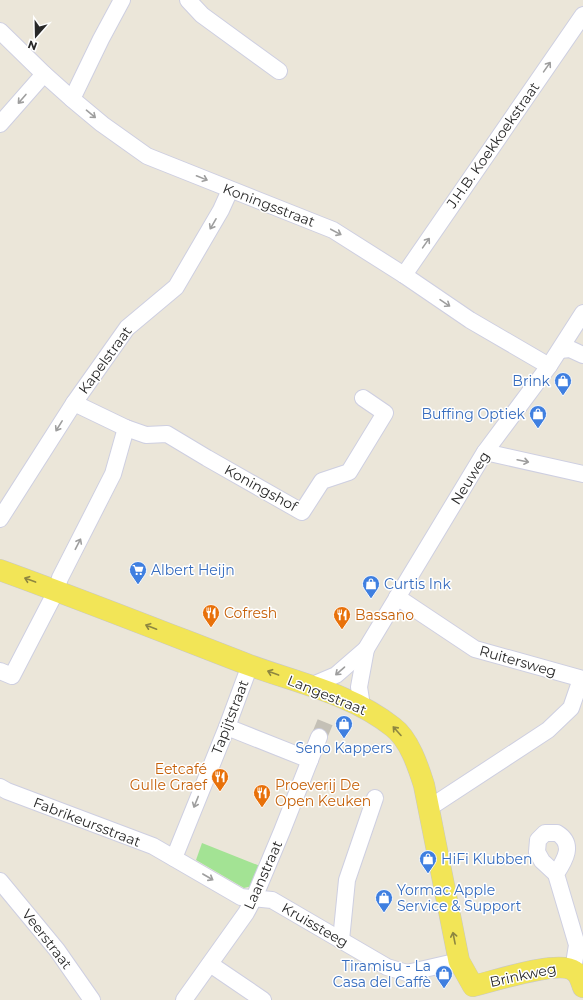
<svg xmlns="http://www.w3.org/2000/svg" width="583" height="1000" viewBox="0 0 583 1000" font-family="Montserrat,sans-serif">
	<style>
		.green { fill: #a3e394 }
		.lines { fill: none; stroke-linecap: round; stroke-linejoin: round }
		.minor-tunnel { stroke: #c4c0b6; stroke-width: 16; stroke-dasharray: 16 8; stroke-linecap: butt }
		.minor-casing { stroke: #cecfe1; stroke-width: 18 }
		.major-casing { stroke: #c7c7c7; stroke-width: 22 }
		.minor { stroke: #fff; stroke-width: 16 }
		.major { stroke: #f2e557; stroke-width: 21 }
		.oneway { stroke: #9e9e9e }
		.oneway2 { stroke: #8d8640 }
		.labels { text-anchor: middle; stroke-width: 3; stroke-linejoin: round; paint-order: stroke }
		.street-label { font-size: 14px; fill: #282828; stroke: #fff }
		.shop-label { font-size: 14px; fill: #366cbe; stroke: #fff; text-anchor: start }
		.food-label { font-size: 14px; fill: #c56008; stroke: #fff; text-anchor: start }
	</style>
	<rect width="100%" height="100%" fill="#ebe6d9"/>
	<path class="green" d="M202,843l58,23 -8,20 -8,2 -48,-28z"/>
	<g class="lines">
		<path class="minor-tunnel" d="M319,737l7,-17"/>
		<defs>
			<g id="minor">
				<path d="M188,0l14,15 77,56"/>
				<path d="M0,31l44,43 28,25 30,25 45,32 186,74 71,45 66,45 79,46"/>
				<path d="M72,99l29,-60 21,-39"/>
				<path d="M0,124l44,-50"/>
				<path d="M404,275l179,-260"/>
				<path d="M560,350l10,-1 13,6"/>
				<path d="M74,403l52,25 20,7 21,-1 40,24 95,54 20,-31 27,-9 36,-59 -22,-15"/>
				<path d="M485,452l98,22"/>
				<path d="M0,519l74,-116 53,-75 49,-41 45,-77 9,-20"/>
				<path d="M56,590l4,-12 53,-104 13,-46"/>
				<path d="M397,597l78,52 108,30"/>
				<path d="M0,671l12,5 40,-77"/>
				<path d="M310,686l26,-11 30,-26 119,-197 64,-86 34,-53"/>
				<path d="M362,706l-3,-19 7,-38"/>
				<path d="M227,727l83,33"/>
				<path d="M0,787l7,4 146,55 88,51 31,3 115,67 20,6 52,-12"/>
				<path d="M429,808l119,-78 23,-22 10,-29"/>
				<path d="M174,858l53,-131 23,-62"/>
				<path d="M556,874c9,-14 19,-30 1,-41h-12l-7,7 -1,12 5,9 14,13 21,71 -4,25"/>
				<path d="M0,881l57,69 35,50"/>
				<path d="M341,940l6,-60 28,-82"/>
				<path d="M210,964l53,36"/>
				<path d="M184,1000l62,-87 8,-15 28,-67 37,-94"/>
			</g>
			<path id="major" d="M0,570c83,30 166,63 249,95 49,18 103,29 144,62 16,12 25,39 31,58l35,176 14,25c19,-4 86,-27 101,-15 5,3 7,10 9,16"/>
		</defs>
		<use href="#minor" class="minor-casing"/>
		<use href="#major" class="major-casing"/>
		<use href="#minor" class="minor"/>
		<use href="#major" class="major"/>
	</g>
	<defs><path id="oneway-shaft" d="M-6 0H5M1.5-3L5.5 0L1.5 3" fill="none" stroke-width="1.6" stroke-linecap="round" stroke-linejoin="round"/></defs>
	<g class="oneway">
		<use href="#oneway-shaft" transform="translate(547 67) rotate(-55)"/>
		<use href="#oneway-shaft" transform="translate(22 99) rotate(131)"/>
		<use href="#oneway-shaft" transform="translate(91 114) rotate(40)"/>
		<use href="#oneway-shaft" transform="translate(202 178) rotate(22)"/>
		<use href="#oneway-shaft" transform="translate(213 224) rotate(120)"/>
		<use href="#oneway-shaft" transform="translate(336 232) rotate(28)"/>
		<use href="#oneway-shaft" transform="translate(426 243) rotate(-55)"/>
		<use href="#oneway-shaft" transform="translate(445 303) rotate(34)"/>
		<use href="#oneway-shaft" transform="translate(59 426) rotate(122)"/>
		<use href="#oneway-shaft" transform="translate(523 461) rotate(12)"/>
		<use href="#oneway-shaft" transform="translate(78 544) rotate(-63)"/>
		<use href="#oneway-shaft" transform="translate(340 671) rotate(139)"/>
		<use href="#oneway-shaft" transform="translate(196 802) rotate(112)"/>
		<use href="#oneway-shaft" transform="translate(208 877) rotate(30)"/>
	</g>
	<g class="oneway2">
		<use href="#oneway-shaft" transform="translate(30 580) rotate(-160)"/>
		<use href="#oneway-shaft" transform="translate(151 627) rotate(-159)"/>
		<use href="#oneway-shaft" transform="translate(273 673) rotate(-160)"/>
		<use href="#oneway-shaft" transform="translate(397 731) rotate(-132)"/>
		<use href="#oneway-shaft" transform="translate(454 938) rotate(-101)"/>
	</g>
	<defs>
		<symbol id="shop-pin" viewBox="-11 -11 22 30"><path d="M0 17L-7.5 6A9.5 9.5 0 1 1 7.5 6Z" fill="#3f7fe0" stroke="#fff"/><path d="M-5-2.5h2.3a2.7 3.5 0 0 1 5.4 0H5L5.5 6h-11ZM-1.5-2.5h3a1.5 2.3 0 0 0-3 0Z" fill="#fff"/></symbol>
		<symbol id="supermarket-pin" viewBox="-11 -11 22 30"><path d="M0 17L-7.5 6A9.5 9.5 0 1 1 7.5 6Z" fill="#3f7fe0" stroke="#fff"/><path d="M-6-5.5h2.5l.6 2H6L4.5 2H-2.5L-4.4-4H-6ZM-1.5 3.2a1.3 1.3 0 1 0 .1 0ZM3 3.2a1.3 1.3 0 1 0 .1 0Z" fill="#fff"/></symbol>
		<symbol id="restaurant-pin" viewBox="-11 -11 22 30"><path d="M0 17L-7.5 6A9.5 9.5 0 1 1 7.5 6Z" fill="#e8710a" stroke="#fff"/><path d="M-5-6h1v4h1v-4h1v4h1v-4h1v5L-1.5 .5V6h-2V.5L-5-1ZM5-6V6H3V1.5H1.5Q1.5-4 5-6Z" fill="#fff"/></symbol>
	</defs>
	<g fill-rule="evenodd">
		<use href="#shop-pin" x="553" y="371" width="20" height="27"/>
		<use href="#shop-pin" x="528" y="404" width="20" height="27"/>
		<use href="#supermarket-pin" x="128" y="560" width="20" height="27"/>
		<use href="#shop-pin" x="361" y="574" width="20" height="27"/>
		<use href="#restaurant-pin" x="201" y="603" width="20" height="27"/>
		<use href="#restaurant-pin" x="332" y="605" width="20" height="27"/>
		<use href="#shop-pin" x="334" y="714" width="20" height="27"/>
		<use href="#restaurant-pin" x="210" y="767" width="20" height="27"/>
		<use href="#restaurant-pin" x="252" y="783" width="20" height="27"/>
		<use href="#shop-pin" x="418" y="849" width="20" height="27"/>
		<use href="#shop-pin" x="374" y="888" width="20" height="27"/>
		<use href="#shop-pin" x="434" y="964" width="20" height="27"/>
	</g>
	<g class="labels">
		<g class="street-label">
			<text transform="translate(493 145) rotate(-55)" y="5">J.H.B. Koekkoekstraat</text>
			<text transform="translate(269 205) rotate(21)" y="5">Koningsstraat</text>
			<text transform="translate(105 360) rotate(-54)" y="5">Kapelstraat</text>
			<text transform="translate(470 478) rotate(-58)" y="5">Neuweg</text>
			<text transform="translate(261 488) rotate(29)" y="5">Koningshof</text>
			<text transform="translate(518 661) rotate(16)" y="5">Ruitersweg</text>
			<text transform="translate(327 695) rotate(22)" y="5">Langestraat</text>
			<text transform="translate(230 717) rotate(-69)" y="5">Tapijtstraat</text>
			<text transform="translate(87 822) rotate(21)" y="5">Fabrikeursstraat</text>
			<text transform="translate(263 875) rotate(-66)" y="5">Laanstraat</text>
			<text transform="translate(315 925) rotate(30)" y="5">Kruissteeg</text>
			<text transform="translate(47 939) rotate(52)" y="5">Veerstraat</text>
			<text transform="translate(523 975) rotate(-12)" y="5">Brinkweg</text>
		</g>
		<g class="shop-label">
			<text x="550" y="386" text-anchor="end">Brink</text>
			<text x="525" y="419" text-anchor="end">Buffing Optiek</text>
			<text x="151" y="575">Albert Heijn</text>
			<text x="384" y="589">Curtis Ink</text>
			<text x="344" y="753" text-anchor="middle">Seno Kappers</text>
			<text x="441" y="864">HiFi Klubben</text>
			<text x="397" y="895">Yormac Apple<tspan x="397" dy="16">Service &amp; Support</tspan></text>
			<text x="431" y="971" text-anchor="end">Tiramisu - La<tspan x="431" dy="16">Casa del Caffè</tspan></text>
		</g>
		<g class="food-label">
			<text x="224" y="618">Cofresh</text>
			<text x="355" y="620">Bassano</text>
			<text x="207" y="774" text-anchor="end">Eetcafé<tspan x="207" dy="16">Gulle Graef</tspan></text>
			<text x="275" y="790">Proeverij De<tspan x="275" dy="16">Open Keuken</tspan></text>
		</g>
	</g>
	<g transform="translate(36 36) rotate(200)" stroke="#ffffff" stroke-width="3" paint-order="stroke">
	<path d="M0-3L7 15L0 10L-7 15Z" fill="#282828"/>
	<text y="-6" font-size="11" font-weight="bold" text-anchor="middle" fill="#282828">N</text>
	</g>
</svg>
